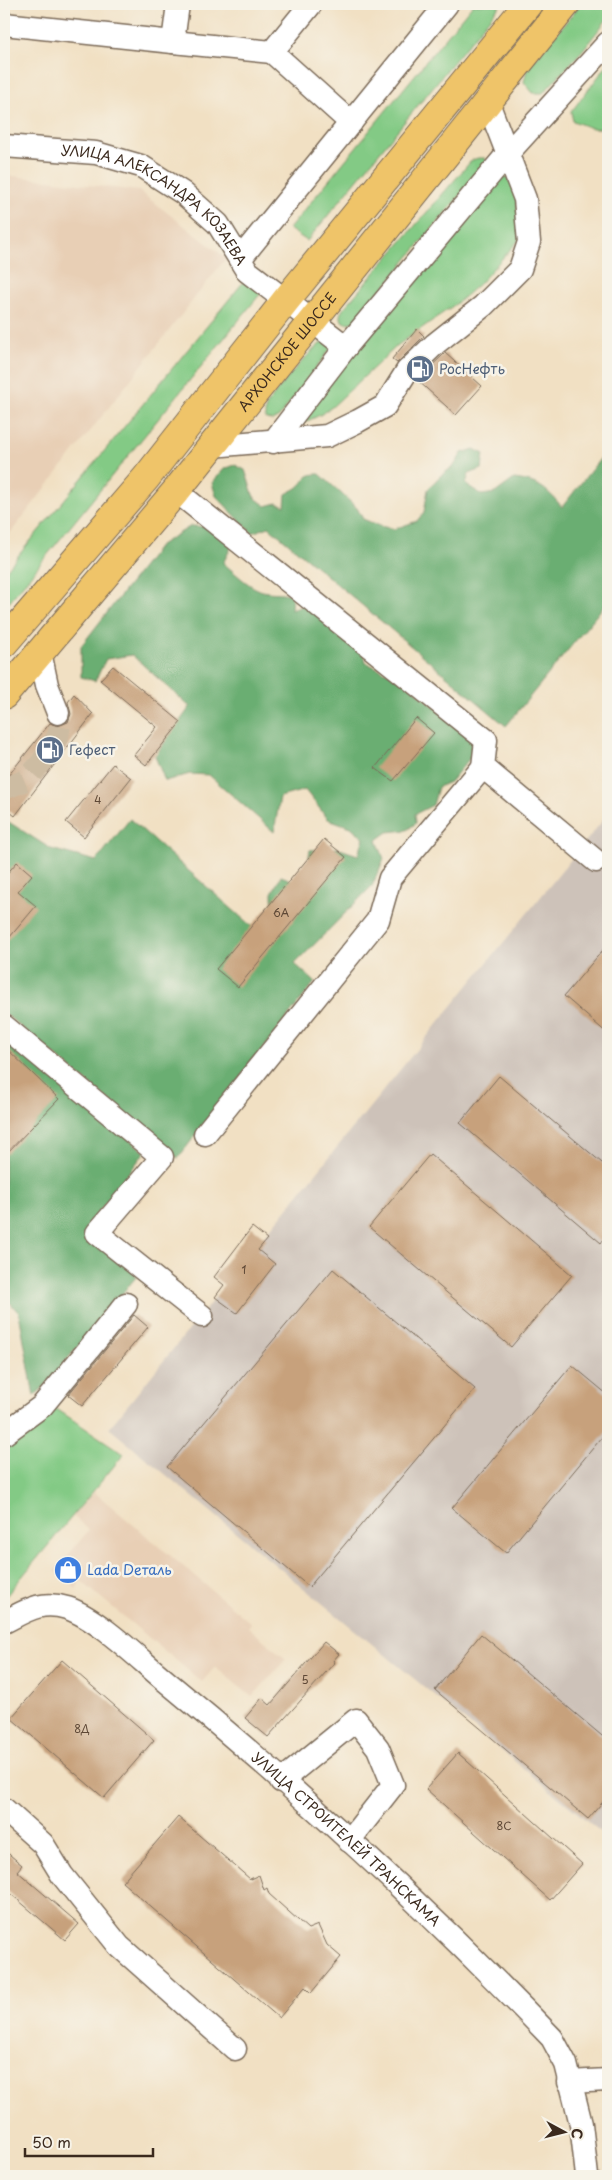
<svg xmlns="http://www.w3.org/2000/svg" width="612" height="2180" viewBox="0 0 612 2180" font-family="'Playpen Sans',sans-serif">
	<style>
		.built { fill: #e8cfb5 }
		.industrial { fill: #cdc2b9 }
		.green { fill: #83ca85; stroke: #5f7a52 }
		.forest { fill: #6aae72; stroke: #526c48 }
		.building { fill: #c7a17c }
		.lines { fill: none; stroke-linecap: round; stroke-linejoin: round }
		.minor-tunnel { stroke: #cdbca2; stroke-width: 22; stroke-dasharray: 22 11; stroke-linecap: butt }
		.minor-casing { stroke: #7b6a58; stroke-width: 25 }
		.highway-casing { stroke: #7b6a58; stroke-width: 30 }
		.minor { stroke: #fff; stroke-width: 22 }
		.highway { stroke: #efc469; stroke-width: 28 }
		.labels { text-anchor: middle; stroke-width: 5; stroke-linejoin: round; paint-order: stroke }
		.number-label { font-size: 11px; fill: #5e4836 }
		.street-label { font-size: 14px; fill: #3b2a1e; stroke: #f7f3e8 }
		.service-label { font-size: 14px; fill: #4e5e75; stroke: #f7f3e8; text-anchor: start }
		.shop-label { font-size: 14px; fill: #366cbe; stroke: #f7f3e8; text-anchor: start }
	</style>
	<rect width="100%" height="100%" fill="#f7f3e8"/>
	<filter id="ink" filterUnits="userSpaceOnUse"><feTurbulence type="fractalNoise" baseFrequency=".02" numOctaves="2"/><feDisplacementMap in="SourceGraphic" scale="10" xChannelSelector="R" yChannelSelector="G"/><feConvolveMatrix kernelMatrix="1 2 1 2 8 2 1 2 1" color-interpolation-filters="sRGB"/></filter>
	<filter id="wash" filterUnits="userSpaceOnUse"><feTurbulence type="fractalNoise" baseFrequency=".0096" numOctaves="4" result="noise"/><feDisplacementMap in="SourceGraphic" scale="20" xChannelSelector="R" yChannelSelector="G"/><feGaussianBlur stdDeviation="1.12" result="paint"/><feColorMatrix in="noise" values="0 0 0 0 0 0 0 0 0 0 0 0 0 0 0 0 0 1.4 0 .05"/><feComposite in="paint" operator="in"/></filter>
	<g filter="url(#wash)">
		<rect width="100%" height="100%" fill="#f1e0c3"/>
		<g class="built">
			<path d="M4,175l135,16 87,67 -222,283z"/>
			<path d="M94,1492l157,131 -3,4 38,32 -34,38 -37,-30 -13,15 -121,-101 -5,8 -21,-18 34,-41 -16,-14z"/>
		</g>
		<path class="industrial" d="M608,814v1024l-499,-410z"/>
		<g class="green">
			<path d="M473,4h28l-194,237 -18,-12z"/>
			<path d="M581,4h27v14l-26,33 -39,42h-10l-9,-11 3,-13z"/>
			<path d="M608,64v65l-17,-1 -18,-7 -2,-9z"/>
			<path d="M478,158h7l2,5 -132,159 -10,1 -3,-2 -2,-7 4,-6 128,-148z"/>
			<path d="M501,177h6l9,15 3,48 -40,44 -22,19 -59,42 -66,62 -12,8 -17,8 -2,-2 1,-5z"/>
			<path d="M254,269l16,13 -266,326v-35z"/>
			<path d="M326,340l8,4 -55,73 -7,4 -7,-3c0,-3 0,-8 1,-11 7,-14 47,-61 60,-67z"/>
			<path d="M52,1409l6,1 66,44 -118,142 -2,11v-163z"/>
		</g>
		<g class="forest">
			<path d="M474,449l10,5 -2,15 -13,5 -3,10 16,11 13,-2 19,-14c25,3 32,9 48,28l46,-58v152l-102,125 -237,-199 -17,6 -36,-37 -4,-13 12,-14 11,-4 10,5 9,27 12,9 11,-3 8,3 1,-12c3,-2 8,-4 11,-6 11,-8 5,-14 23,-14l37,34 6,11 17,7 14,3 23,-8 7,-9 4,-23 12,-13 14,-10 8,-13z"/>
			<path d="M191,526l19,1 24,15 -11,21c13,10 28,27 44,29 9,1 16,0 25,3l-1,15 13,-5 59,41 3,17 36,16 78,67 -30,36 -12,5 -5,18 -18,9 1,9 -9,7 -19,2 -11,8 7,19 -12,27 -77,78 20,18 -137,176 -174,-145v-194l47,30 45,12 34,-42 136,120 7,-19 -1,-27 9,-17 18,7 6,-5 5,-28 27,-2 21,7 6,-17 -13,-11 -23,-8 -23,-29 -25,7 -6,35 -65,-57 -19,-1 -25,7 -10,-25 35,-49 -58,-52 -26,4 -11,22 -14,-4v-31l79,-101z"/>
			<path d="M4,1035l141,117 -54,70 -2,14 48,40 -93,111 -10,9 -15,-83 -15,-17z"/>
		</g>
		<g id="blocks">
			<g class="building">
				<path d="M417,329l7,7 -27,27 -5,-4z"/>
				<path d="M445,353l37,33 -26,29 -39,-35z"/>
				<path d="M113,666l68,56 -35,43 -12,-10 23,-28 -57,-47z"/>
				<path d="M74,694l19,20 -78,102 -11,-9v-26l46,-58 7,3 11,-4 3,-8 -3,-12z"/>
				<path d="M416,718l18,15 -41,48 -18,-13z"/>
				<path d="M113,764l18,14 -47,59 -18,-15z"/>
				<path d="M324,839l22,18 -108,130 -22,-18z"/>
				<path d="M17,862l15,13 -14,16 18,15 -32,38v-67z"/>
				<path d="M608,944v90l-44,-38z"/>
				<path d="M4,1046l55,53 -55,57z"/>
				<path d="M499,1076l109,92v66l-7,9 -141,-120z"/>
				<path d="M430,1154l142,121 -61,72 -142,-120z"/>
				<path d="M252,1227l15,12 -9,11 17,14 -38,49 -22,-16 9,-12 -10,-8z"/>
				<path d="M333,1269l142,120 -166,198 -142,-120z"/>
				<path d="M134,1315l14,12 -66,79 -14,-11z"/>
				<path d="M572,1365l36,30v35l-102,123 -54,-45z"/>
				<path d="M481,1634l127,107v55l-20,23 -153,-129z"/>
				<path d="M324,1642l15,12 -6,7 2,1 -67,75 -23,-19 17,-20 8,7z"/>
				<path d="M62,1660l92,80 -50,58 -93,-80z"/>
				<path d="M458,1753l124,111 -32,36 -124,-111z"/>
				<path d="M178,1817l72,62 9,-4 5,15 3,-2 2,6 39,35 10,-4 9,20 14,12 -30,36 -6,-6 -26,31 -157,-136z"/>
				<path d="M4,1850l18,15 -5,6 62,53 -14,16 -61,-52z"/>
			</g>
		</g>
	</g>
	<g filter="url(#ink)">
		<use href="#blocks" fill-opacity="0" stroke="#7b6a58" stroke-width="1"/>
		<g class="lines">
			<path class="minor-tunnel" d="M4,789l22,-9 15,-17 17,-27 2,-11 -2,-12"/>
			<defs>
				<g id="minor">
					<path d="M4,24l169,18 5,-38"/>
					<path d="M173,42l99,10 39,-48"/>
					<path d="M272,52l79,71"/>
					<path id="s1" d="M4,146l92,7 45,13 42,27 35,31 29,47 99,76"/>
					<path d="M240,259l207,-255"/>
					<path d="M273,442l73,-95 163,-195 99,-109"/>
					<path d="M212,446l115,-10 31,-15 27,-15 22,-35 28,-27 48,-38 37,-37 9,-27 -4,-43 -37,-96"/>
					<path d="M176,491l310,249 -3,27 113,94"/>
					<path d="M40,652l7,33 11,28"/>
					<path d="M4,1026l158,131 -65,76 105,83"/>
					<path d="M205,1134l173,-214 12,-42 93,-111"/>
					<path d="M4,1434l38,-28 84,-102"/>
					<path id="s2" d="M4,1622c22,-11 36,-22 63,-14 31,10 74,53 100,74 134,110 265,231 385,356l14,26 15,60 6,52"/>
					<path d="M281,1781l75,-61 22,28 15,37 -44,56"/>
					<path d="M4,1809l39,35 19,31 57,71 116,103"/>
					<path d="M569,2082l39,-2"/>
				</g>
				<g id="highway">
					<path d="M4,643l142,-165 140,-178 242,-296"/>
					<path id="s3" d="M4,695l172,-204 390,-487"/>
				</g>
			</defs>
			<use href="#minor" class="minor-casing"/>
			<use href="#highway" class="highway-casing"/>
			<use href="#minor" class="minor"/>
			<use href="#highway" class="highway"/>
		</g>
	</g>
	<defs>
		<symbol id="fuel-disc" viewBox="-11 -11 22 22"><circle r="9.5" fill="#5c6f8a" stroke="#f7f3e8"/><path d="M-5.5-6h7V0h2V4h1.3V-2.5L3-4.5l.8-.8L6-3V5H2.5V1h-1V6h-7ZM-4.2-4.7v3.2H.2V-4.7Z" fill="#fff"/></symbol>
		<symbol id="shop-disc" viewBox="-11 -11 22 22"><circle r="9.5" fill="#3f7fe0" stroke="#f7f3e8"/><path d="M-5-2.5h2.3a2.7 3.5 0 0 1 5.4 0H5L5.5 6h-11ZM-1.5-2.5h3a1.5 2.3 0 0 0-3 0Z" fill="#fff"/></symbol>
	</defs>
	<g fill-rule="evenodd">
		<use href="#fuel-disc" x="404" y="353" width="32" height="32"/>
		<use href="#fuel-disc" x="34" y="734" width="32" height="32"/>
		<use href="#shop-disc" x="52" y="1554" width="32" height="32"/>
	</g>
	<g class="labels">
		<g class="number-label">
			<text x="98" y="804">4</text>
			<text x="281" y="917">6А</text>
			<text x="244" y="1274">1</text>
			<text x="305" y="1684">5</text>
			<text x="82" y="1733">8Д</text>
			<text x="504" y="1830">8C</text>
		</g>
		<g class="street-label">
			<text dy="5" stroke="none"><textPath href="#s1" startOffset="170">УЛИЦА АЛЕКСАНДРА КОЗАЕВА</textPath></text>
			<text dy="5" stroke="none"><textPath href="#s3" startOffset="445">АРХОНСКОЕ ШОССЕ</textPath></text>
			<text dy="5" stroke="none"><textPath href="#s2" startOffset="430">УЛИЦА СТРОИТЕЛЕЙ ТРАНСКАМА</textPath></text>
		</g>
		<g class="service-label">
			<text x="439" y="374">РосНефть</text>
			<text x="69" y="755">Гефест</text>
		</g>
		<g class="shop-label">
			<text x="87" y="1575">Lada Dеталь</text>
		</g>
	</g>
	<rect width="612" height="2180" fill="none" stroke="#f7f3e8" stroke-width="20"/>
	<g transform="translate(564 2132) rotate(97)" stroke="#f7f3e8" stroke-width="4" paint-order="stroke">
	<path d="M0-4L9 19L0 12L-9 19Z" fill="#3b2a1e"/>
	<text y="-8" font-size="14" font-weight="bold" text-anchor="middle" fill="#3b2a1e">С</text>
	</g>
	<path d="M25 2148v8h128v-8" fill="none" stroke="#3b2a1e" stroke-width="2.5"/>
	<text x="32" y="2148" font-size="15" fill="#3b2a1e" stroke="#f7f3e8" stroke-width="4" paint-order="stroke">50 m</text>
</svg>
